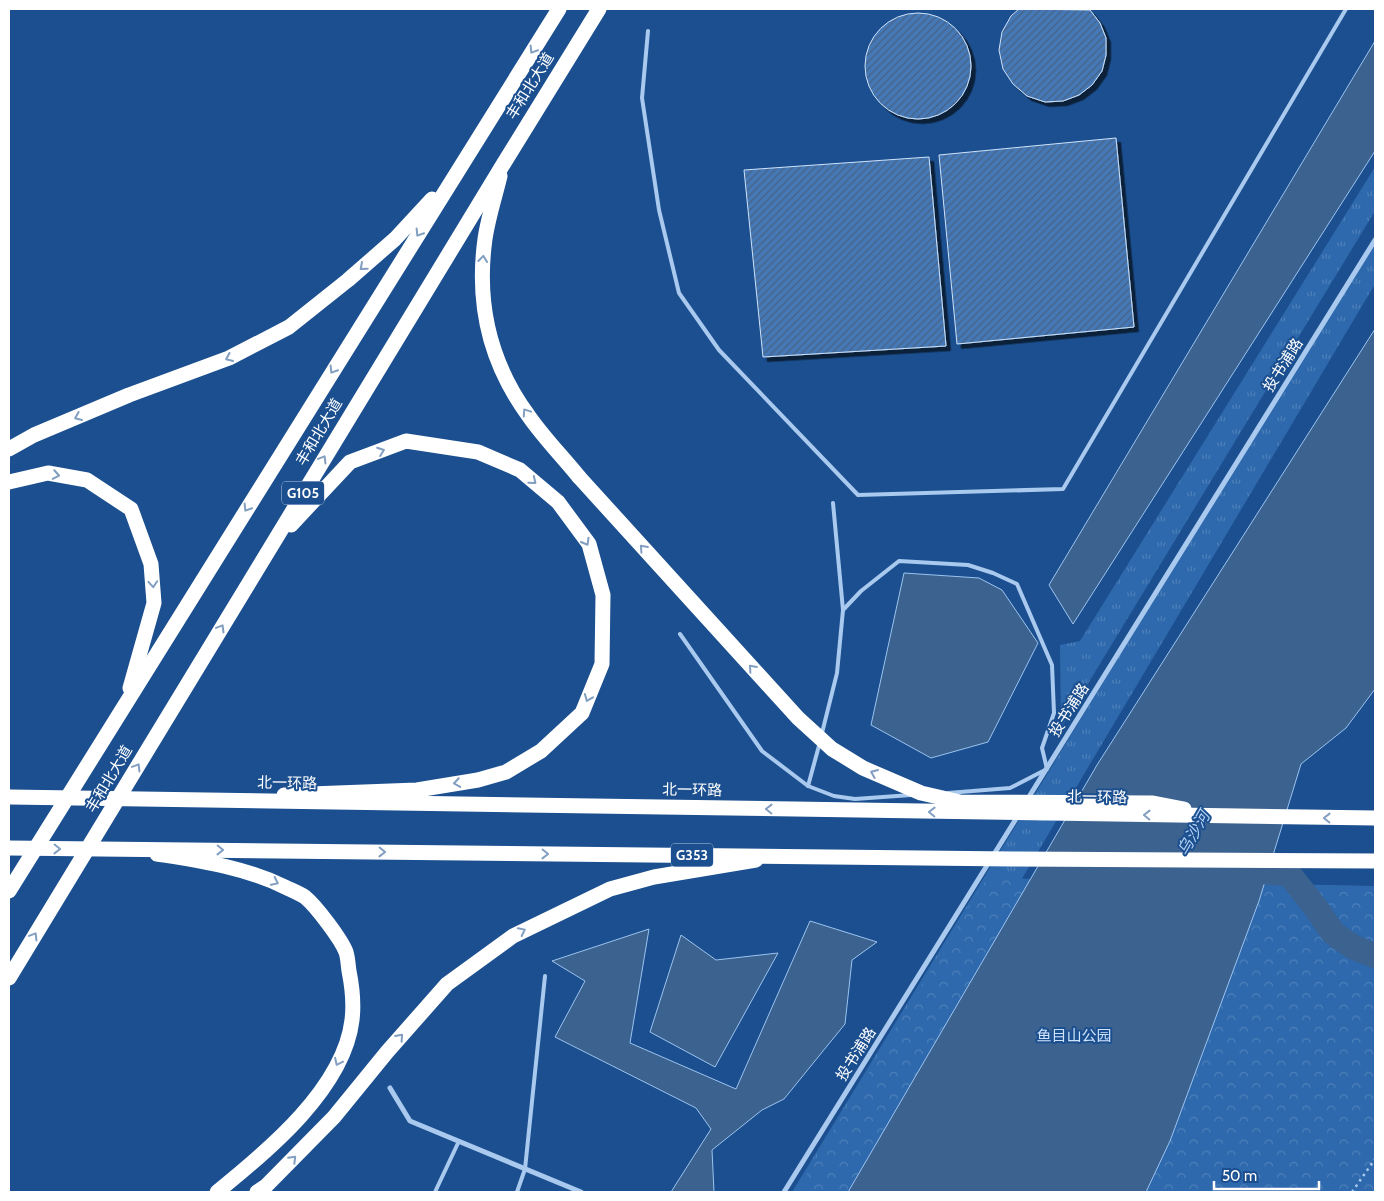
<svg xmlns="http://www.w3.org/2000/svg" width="1384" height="1201" viewBox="0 0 1384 1201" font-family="Cabin,'Noto Sans SC',sans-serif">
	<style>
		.grass { fill: url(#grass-tufts) }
		.park { fill: url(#park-crowns) }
		.water { fill: #3c6290; stroke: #9cc4f0 }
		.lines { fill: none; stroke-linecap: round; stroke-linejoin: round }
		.river { stroke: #3c6290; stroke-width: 25 }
		.building { fill: url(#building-hatch); stroke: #cfe3fa; filter: url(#shadow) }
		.path { stroke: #a9c9ee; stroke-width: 2.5; stroke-dasharray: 2.5 4; stroke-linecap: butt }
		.lane { stroke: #a9c9ee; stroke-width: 4 }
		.street { stroke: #a9c9ee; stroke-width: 5 }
		.highway { stroke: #fff; stroke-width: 15 }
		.highway-bridge { stroke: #fff; stroke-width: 15 }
		.oneway { stroke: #829ec1 }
		.labels { text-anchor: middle; stroke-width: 4; stroke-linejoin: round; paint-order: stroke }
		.shield { fill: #1b4f8f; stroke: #bbcadd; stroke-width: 1 }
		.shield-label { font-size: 14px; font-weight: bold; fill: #fff }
		.street-label { font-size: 15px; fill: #fff; stroke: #1b4f8f }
		.park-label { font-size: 15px; fill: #cfe3fa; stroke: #1b4f8f }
		.water-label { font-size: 16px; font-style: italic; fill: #b5d3f5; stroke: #1b4f8f }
	</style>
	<defs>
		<pattern id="grass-tufts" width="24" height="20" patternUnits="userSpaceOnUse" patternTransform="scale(1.25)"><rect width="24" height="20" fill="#2e69ad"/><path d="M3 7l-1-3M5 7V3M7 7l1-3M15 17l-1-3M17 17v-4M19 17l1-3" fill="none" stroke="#4d80b9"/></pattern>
		<pattern id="park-crowns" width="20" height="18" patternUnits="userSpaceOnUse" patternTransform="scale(1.25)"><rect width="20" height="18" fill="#2e69ad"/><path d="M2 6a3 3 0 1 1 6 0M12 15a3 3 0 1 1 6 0" fill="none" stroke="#4d80b9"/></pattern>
		<pattern id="building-hatch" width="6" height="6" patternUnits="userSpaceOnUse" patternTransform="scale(1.25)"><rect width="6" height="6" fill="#4478b7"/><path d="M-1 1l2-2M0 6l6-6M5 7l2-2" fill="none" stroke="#486282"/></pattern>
		<filter id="shadow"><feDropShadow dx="4.5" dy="4.5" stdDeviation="0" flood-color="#0009"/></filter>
	</defs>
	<rect width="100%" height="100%" fill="#1b4f8f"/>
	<g class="grass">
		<path d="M1375,167v44l-314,517 -1,-83 20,-4z"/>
		<path d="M1375,237v47l-539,908h-44z"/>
	</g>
	<path class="park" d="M987,878l388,8v306h-579z"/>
	<g class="water">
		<path d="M1375,41v110l-302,473 -24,-39z"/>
		<path d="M1375,329v360l-29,39 -45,36 -42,137 -89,240 -24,51h-298l249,-427z"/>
		<path d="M904,573l75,5 23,12 36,53 -50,99 -57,16 -60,-33z"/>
		<path d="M810,921l67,21 -25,18 -7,64 -61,75 -22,11 -50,40 2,42h-43l40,-63 -15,-21 -141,-71 30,-56 -33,-20 97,-32 -19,114 106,46z"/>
		<path d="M681,935l35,25 62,-7 -63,114 -65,-35z"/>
	</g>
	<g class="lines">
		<path class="river" d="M1243,870l46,4 27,34 17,25 20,14 22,9"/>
	</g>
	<g class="building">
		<path d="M1019,9l71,1 10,13 6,15v17l-4,16 -10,14 -13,10 -16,6 -18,1 -18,-6 -14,-12 -10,-15 -4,-19 3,-18 9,-16z"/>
		<circle cx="918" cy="66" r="53"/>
		<path d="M1116,138l18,189 -177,17 -18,-189z"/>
		<path d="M929,157l17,189 -183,11 -19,-187z"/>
	</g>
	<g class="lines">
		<path class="path" d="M1352,1192l23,-33"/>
		<g class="lane">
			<path d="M648,31l-6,67 17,112 20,83 40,57 139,145 205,-6 283,-480"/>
			<path d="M843,610l18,-19 38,-30 69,4 25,8 24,11 35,81 2,48 -12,35 5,21 -37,19 -62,5"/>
			<path d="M680,634l82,117 46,35 26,10 21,3 56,-4"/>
			<path d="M822,733l15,-60 6,-63 -10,-107"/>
			<path d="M808,786l12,-44"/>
			<path d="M435,1192l24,-51"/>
			<path d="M517,1192l8,-23 20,-193"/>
		</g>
		<g class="street">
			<path d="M1027,800l348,-560"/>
			<path d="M390,1088l20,33 171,71"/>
			<path d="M784,1192l235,-378"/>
		</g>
		<g class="highway">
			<path d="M500,176c-5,21 -12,42 -15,63 -9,65 5,124 43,176 15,22 34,41 51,62"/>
			<path d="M9,449l25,-14 95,-40 100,-37 60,-31 59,-47 47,-41 37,-40"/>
			<path d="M9,482l39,-9 39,7 44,29 20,55 3,39 -24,85"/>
			<path d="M284,795l133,-5 61,-10 28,-8 35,-21 41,-38 20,-49 1,-69 -14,-51 -31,-42 -38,-32 -42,-18 -72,-11 -56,21 -59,63"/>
			<path d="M157,854c44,7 87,13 128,33 6,3 14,6 20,10 11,9 36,42 41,55 2,6 2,13 3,19 3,15 5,33 3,49 -8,68 -84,131 -135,172"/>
			<path d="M9,891l550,-882"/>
			<path d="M9,978l495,-815 95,-154"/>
			<path d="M257,1192l9,-6 68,-69 53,-65 60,-68 66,-48 97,-47 44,-12 102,-17"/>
		</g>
		<g class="highway-bridge">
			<path d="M579,477l219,241 34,31 31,19 58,25 39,9 193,1 31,6"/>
			<path d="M10,797l1365,21"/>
			<path d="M9,848l1004,11 362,2"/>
		</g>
	</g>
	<defs><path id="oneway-chevron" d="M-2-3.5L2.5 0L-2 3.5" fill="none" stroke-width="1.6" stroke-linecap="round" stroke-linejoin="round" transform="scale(1.25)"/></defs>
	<g class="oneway">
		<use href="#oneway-chevron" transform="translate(533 50) rotate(122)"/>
		<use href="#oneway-chevron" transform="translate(419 233) rotate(122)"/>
		<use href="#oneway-chevron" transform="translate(483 259) rotate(-84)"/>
		<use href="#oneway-chevron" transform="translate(363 267) rotate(139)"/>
		<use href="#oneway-chevron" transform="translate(229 358) rotate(156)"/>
		<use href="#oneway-chevron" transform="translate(333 370) rotate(122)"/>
		<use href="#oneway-chevron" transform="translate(526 412) rotate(-124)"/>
		<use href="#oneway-chevron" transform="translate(78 417) rotate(157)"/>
		<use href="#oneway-chevron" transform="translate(381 451) rotate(-20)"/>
		<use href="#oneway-chevron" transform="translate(323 459) rotate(-59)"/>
		<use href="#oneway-chevron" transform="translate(56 475) rotate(10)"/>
		<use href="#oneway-chevron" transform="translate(533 481) rotate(39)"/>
		<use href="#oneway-chevron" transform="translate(247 508) rotate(122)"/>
		<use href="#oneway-chevron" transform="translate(586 542) rotate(60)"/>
		<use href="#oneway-chevron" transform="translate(643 548) rotate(-132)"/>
		<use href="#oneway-chevron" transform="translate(153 584) rotate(86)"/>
		<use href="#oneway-chevron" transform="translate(221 628) rotate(-59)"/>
		<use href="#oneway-chevron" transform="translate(752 668) rotate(-132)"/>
		<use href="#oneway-chevron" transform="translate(588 698) rotate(112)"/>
		<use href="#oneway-chevron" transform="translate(137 767) rotate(-59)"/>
		<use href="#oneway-chevron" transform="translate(874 773) rotate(-157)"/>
		<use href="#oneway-chevron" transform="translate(457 783) rotate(171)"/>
		<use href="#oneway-chevron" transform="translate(769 809) rotate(-179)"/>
		<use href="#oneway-chevron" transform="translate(932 812) rotate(-179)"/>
		<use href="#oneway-chevron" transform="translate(1147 815) rotate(-179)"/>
		<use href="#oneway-chevron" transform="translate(1327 818) rotate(-179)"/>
		<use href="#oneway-chevron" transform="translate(57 849) rotate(1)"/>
		<use href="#oneway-chevron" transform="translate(220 850) rotate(1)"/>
		<use href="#oneway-chevron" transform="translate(382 852) rotate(1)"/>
		<use href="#oneway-chevron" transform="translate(545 854) rotate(1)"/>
		<use href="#oneway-chevron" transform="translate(275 882) rotate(26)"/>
		<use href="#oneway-chevron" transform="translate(522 931) rotate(-26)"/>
		<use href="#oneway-chevron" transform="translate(34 936) rotate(-59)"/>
		<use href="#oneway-chevron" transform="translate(400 1037) rotate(-48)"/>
		<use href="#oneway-chevron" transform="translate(338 1062) rotate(116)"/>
		<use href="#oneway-chevron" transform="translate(293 1159) rotate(-45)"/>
	</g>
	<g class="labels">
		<g class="shield">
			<rect x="282" y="481.5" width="42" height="23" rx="4"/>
			<rect x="671" y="843.5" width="42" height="23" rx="4"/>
		</g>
		<g class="shield-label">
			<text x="303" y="498">G105</text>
			<text x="692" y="860">G353</text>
		</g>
		<g class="street-label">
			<text transform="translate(530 86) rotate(-58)" y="5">丰和北大道</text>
			<text transform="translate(1283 365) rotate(-58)" y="5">投书浦路</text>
			<text transform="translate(319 432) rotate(-59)" y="5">丰和北大道</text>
			<text transform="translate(1069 710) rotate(-58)" y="5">投书浦路</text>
			<text transform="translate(109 779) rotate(-59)" y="5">丰和北大道</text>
			<text transform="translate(287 783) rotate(1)" y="5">北一环路</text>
			<text transform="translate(692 790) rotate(1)" y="5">北一环路</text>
			<text transform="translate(1097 797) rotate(1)" y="5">北一环路</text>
			<text transform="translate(856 1054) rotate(-58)" y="5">投书浦路</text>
		</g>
		<g class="park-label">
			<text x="1074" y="1041">鱼目山公园</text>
		</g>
		<g class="water-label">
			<text transform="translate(1193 833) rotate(-60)" y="6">乌沙河</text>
		</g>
	</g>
	<rect width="1384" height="1201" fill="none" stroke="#ffffff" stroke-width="20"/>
	<path d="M1214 1181v8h105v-8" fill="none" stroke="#ffffff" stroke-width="2.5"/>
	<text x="1222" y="1181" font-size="15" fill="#ffffff" stroke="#1b4f8f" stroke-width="4" paint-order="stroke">50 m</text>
</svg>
